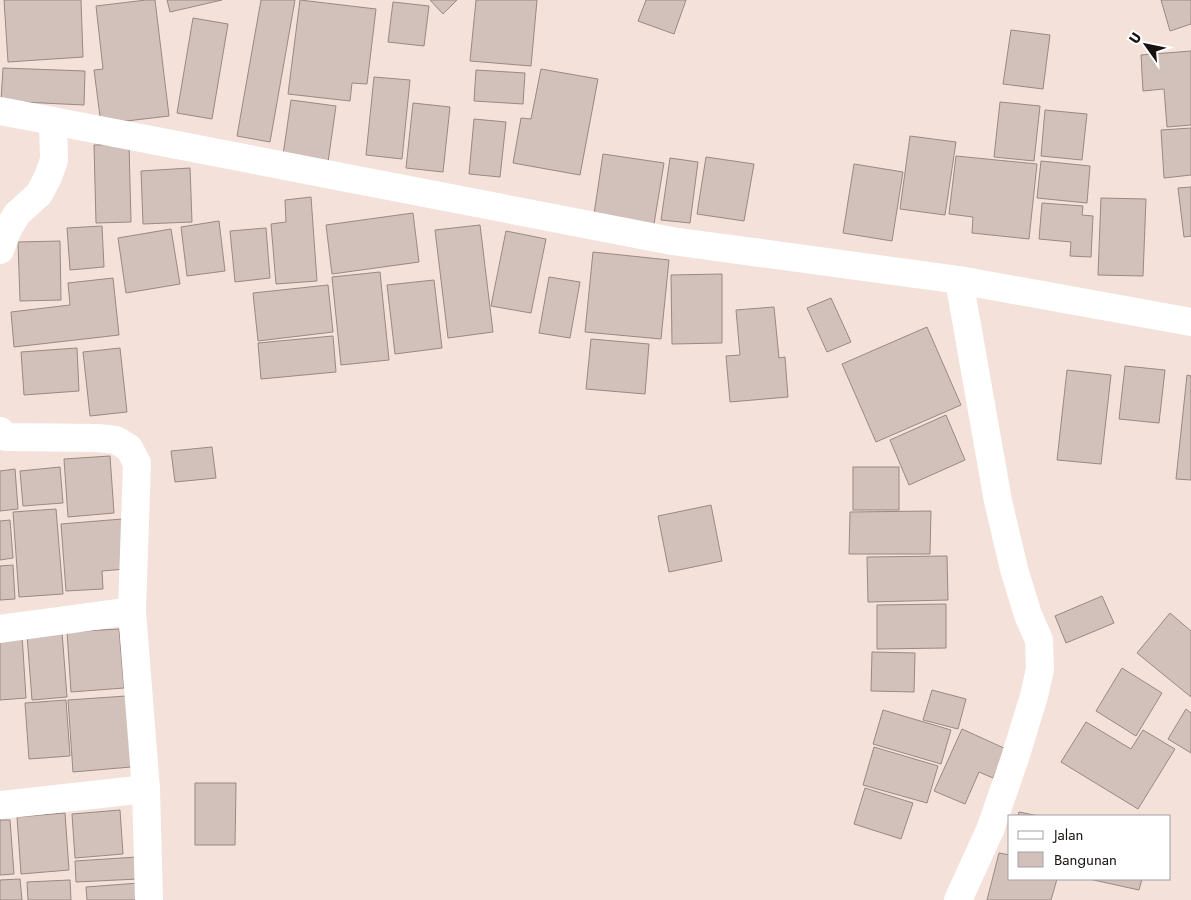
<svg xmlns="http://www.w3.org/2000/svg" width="1191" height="900" viewBox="0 0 1191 900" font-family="Jost,sans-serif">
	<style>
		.building { fill: #d2c1ba; stroke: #998983 }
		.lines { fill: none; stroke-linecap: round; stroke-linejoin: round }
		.minor { stroke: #fff; stroke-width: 28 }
	</style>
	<rect width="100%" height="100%" fill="#f3e1da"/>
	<g class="building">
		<path d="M4,0h77l2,57 -75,5z"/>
		<path d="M146,0h9l14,116 -68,8 -7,-54 9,-1 -7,-63z"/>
		<path d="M167,0h55l-52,12z"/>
		<path d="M261,0h34l-25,142 -33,-6z"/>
		<path d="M300,0l76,9 -9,75 -15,-1 -2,18 -62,-7z"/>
		<path d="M430,0h27l-14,14z"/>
		<path d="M476,0h61l-6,66 -61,-5z"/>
		<path d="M646,0h40l-12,34 -36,-13z"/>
		<path d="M1161,0h30v24l-21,7z"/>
		<path d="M393,2l36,4 -5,40 -36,-4z"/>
		<path d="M193,18l35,6 -16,95 -35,-6z"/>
		<path d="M1011,30l39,5 -7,54 -40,-5z"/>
		<path d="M1191,51v74l-24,2 -3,-38 -21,2 -2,-36z"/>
		<path d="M3,68l82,3 -1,34 -83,-4z"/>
		<path d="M541,69l57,10 -18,96 -67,-12 8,-45 10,1z"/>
		<path d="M476,70l49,3 -2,31 -49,-3z"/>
		<path d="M374,77l36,3 -8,79 -36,-4z"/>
		<path d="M291,100l45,6 -8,56 -45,-7z"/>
		<path d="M1000,102l40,4 -6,55 -40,-4z"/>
		<path d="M413,103l37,4 -7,65 -37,-4z"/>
		<path d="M1045,110l42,4 -5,46 -41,-4z"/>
		<path d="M474,119l32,3 -6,55 -31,-3z"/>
		<path d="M1191,128v47l-27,3 -3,-48z"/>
		<path d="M910,136l46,6 -11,73 -45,-6z"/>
		<path d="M129,144l2,78 -35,1 -2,-78z"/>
		<path d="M603,154l61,9 -10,61 -60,-10z"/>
		<path d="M956,156l81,8 -8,75 -57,-6 1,-16 -24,-3z"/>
		<path d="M706,157l48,7 -10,57 -47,-7z"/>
		<path d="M670,158l28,4 -8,61 -29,-3z"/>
		<path d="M1041,161l49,5 -3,37 -50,-5z"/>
		<path d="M854,164l49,8 -11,69 -49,-8z"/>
		<path d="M190,168l2,54 -49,2 -2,-53z"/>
		<path d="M1191,187v49l-7,1 -6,-49z"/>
		<path d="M311,197l6,84 -41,3 -5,-60 15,-2 -1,-22z"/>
		<path d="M1101,198l45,1 -3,77 -45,-1z"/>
		<path d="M1042,203l41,3 -1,9 11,1 -2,41 -21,-1 1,-14 -32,-3z"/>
		<path d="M413,213l6,49 -87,12 -6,-49z"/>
		<path d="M219,221l6,50 -38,5 -6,-49z"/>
		<path d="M480,225l13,107 -45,6 -13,-108z"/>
		<path d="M102,226l2,41 -34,3 -3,-42z"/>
		<path d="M266,228l4,50 -35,4 -5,-51z"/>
		<path d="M171,229l9,55 -54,9 -8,-55z"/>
		<path d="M506,231l40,8 -15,74 -40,-7z"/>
		<path d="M60,241l1,59 -41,1 -2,-59z"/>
		<path d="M593,252l76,8 -8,79 -76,-7z"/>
		<path d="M380,272l9,88 -48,5 -9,-88z"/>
		<path d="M722,274v69l-50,1 -1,-69z"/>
		<path d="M549,277l31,5 -10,56 -31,-5z"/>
		<path d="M113,278l6,57 -105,12 -3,-35 59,-7 -2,-22z"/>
		<path d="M434,280l8,68 -47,6 -8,-69z"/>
		<path d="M328,285l5,47 -75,9 -5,-48z"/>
		<path d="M831,298l20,44 -24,10 -20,-44z"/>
		<path d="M774,307l5,51 6,-1 3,40 -58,5 -4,-46 14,-1 -4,-45z"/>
		<path d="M927,327l34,78 -85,37 -34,-78z"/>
		<path d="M333,336l3,36 -75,7 -3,-36z"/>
		<path d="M591,339l58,5 -4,50 -59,-5z"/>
		<path d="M77,348l2,43 -55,4 -3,-43z"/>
		<path d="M120,348l7,64 -37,4 -7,-64z"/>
		<path d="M1125,366l40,4 -6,53 -40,-4z"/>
		<path d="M1067,370l44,5 -10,89 -44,-4z"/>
		<path d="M1187,375l4,1v104l-15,-1z"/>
		<path d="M946,415l19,45 -56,25 -19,-45z"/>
		<path d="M212,447l4,31 -41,4 -4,-31z"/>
		<path d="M110,456l4,57 -46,4 -4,-58z"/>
		<path d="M60,467l3,36 -40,3 -3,-35z"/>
		<rect x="853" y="467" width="46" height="43"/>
		<path d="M15,469l3,40 -18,2v-40z"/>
		<path d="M711,505l11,56 -53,11 -11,-56z"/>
		<path d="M56,509l7,85 -44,3 -6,-85z"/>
		<path d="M931,511l-1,43h-81l1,-42z"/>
		<path d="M122,519l3,50 -23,2 1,18 -37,2 -5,-67z"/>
		<path d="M10,520l3,38 -13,2v-39z"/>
		<path d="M947,556l1,44 -80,2 -1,-45z"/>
		<path d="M13,565l2,34 -15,1v-34z"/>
		<path d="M1102,596l12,27 -48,20 -11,-27z"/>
		<path d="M946,604v44l-69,1v-44z"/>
		<path d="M1170,613l21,18v66l-54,-44z"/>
		<path d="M119,629l5,59 -53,4 -4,-60z"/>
		<path d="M62,632l5,65 -35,3 -5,-65z"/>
		<path d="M22,635l4,63 -26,2v-63z"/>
		<path d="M872,652l43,1 -1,39 -43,-1z"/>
		<path d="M1122,668l40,25 -26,43 -40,-25z"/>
		<path d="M932,690l34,9 -8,30 -35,-9z"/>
		<path d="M126,696l5,71 -58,5 -5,-72z"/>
		<path d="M66,700l4,56 -41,3 -4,-56z"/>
		<path d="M1186,709l5,4v40l-23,-14z"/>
		<path d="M883,710l68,20 -10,34 -68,-20z"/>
		<path d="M1086,722l45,27 12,-19 32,19 -37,60 -77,-47z"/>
		<path d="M962,729l44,20 -13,29 -14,-6 -14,32 -31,-13z"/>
		<path d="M874,747l64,19 -11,37 -64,-18z"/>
		<path d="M195,783h41l-1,62h-40z"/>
		<path d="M865,788l48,15 -12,36 -47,-15z"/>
		<path d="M120,810l3,44 -48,4 -3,-44z"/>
		<path d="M1019,812l20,4h-21z"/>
		<path d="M65,813l4,57 -48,4 -4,-57z"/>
		<path d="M0,820h10l4,54 -14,1z"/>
		<path d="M999,853l11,2v24h47l-6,21h-64z"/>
		<path d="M137,857l1,22 -62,3 -1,-21z"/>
		<path d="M20,879l2,21h-22v-20z"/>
		<path d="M1089,879h53l-3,11z"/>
		<path d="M70,880l1,20h-43l-1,-18z"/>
		<path d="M139,883l1,17h-53l-1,-13z"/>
	</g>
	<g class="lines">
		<g class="minor">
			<path d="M0,111l53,10 619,120 287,39 232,42"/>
			<path d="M0,250l8,-21 9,-15 22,-20 9,-17 6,-17 -1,-39"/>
			<path d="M0,431l6,6 92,1 18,2 13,8 8,15 -5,148 14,178 3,111"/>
			<path d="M0,629l132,-18"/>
			<path d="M0,805l146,-16"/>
			<path d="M958,900l32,-70 24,-69 20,-65 6,-27 -1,-29 -11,-25 -14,-46 -16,-68 -39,-221"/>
		</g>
	</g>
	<rect x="1008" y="815" width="162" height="65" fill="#ffffff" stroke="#a3a09f"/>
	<rect x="1018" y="831" width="25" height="8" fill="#ffffff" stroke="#a3a09f"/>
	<text x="1054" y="840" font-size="15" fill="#181210">Jalan</text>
	<rect x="1018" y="852" width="25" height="15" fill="#d2c1ba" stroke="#a3a09f"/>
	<text x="1054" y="865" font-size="15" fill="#181210">Bangunan</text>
	<g transform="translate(1146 45) rotate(303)" stroke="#ffffff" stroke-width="4" paint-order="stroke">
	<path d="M0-4L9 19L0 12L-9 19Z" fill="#181210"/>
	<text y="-8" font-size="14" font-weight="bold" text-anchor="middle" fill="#181210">U</text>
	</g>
</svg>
